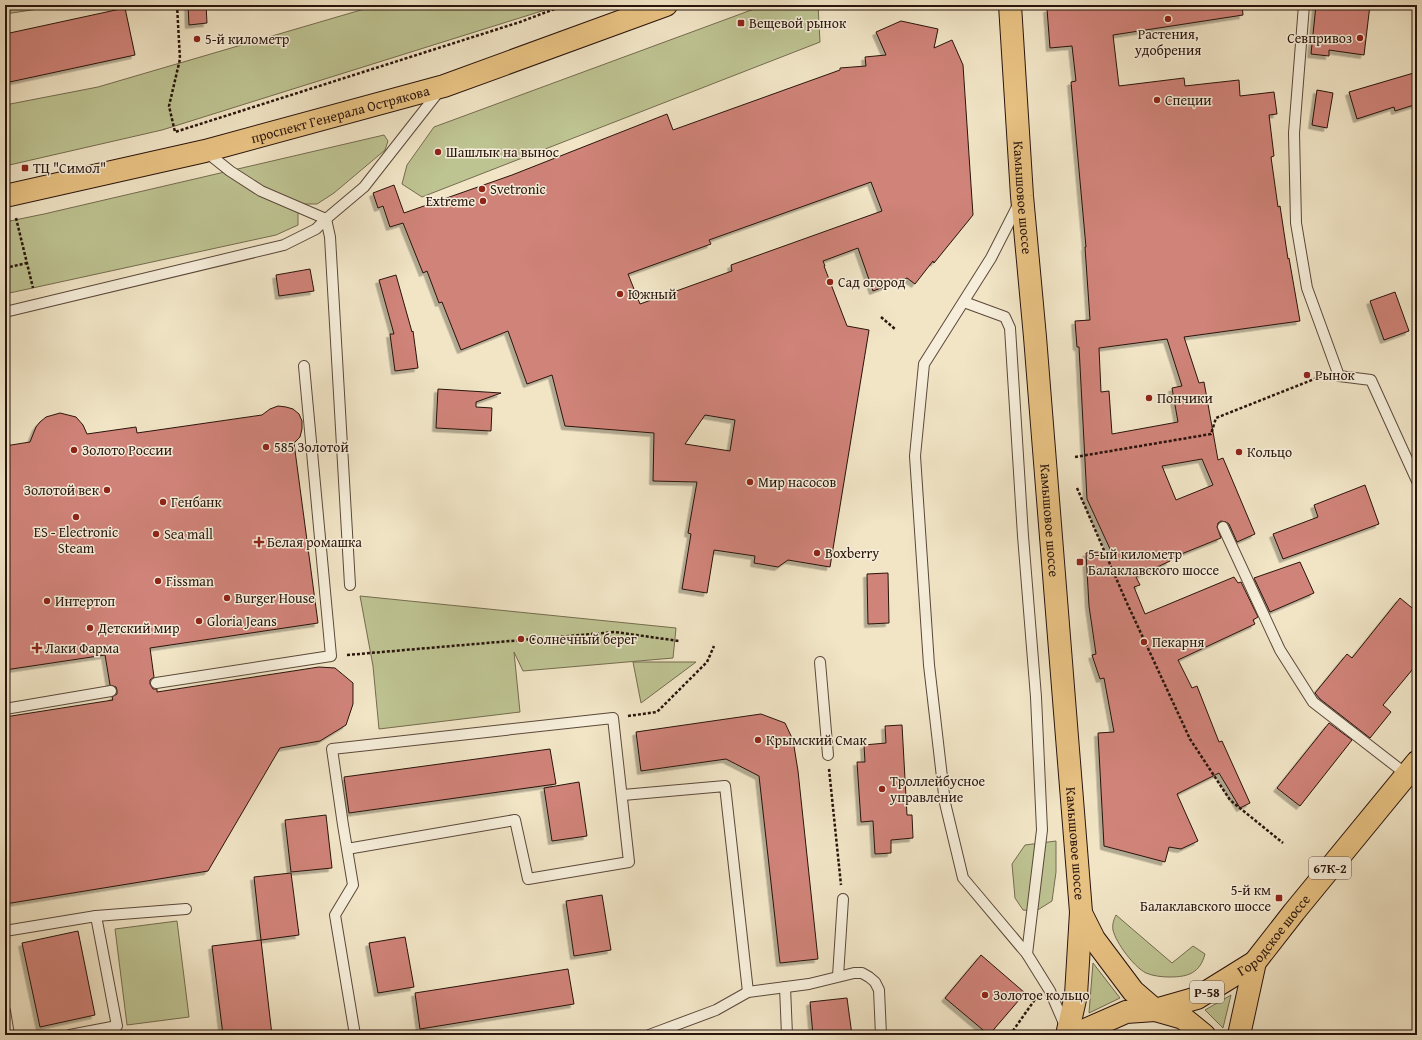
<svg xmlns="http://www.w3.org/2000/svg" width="1422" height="1040" viewBox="0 0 1422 1040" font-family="'Gentium Book Plus',serif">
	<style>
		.green { fill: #bec392; stroke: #746c4f }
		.building { fill: #d08379; stroke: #29140c; fill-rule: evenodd; filter: url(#shadow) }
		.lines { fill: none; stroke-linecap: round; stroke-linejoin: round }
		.lane-casing { stroke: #5b483a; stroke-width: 12 }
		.primary-casing { stroke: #29140c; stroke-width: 24 }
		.path { stroke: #29140c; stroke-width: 2.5; stroke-dasharray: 3 2; stroke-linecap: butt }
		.lane { stroke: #f6eeda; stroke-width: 10 }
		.primary { stroke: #e8c283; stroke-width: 22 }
		.poi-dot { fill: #8f2418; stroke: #f6eeda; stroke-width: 1.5 }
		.labels { text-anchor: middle; stroke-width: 3; stroke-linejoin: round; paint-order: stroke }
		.shield { fill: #f6eeda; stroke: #66554a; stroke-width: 1 }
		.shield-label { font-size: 13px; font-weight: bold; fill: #29140c }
		.poi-label { font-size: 14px; fill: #29140c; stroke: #f6eeda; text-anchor: start }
		.street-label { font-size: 14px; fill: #29140c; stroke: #f6eeda }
	</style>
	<defs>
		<filter id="shadow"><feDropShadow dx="-3.5" dy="3.5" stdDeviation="0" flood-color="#0004"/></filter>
	</defs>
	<rect width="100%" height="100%" fill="#f1e5c6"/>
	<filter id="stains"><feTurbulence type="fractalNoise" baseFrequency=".005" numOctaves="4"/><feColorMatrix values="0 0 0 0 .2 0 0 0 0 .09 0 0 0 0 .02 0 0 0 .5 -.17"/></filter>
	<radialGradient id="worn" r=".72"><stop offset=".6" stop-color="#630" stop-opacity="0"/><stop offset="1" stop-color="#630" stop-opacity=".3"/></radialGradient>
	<g class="green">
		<path d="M5,5h60l-60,9z"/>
		<path d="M378,5h183l-399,125 -157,36v-61l93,-18z"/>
		<path d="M765,5h53l2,37 -398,155 -20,-13 5,-19 27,-38z"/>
		<path d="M384,135l4,6 -3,9 -51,43 -17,11h-13l-6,8v13l-22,10 -271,59v-72l39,-8z"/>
		<path d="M360,596l316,32 -3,30 -150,13 -9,-19 6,60 -141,17 -6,-63z"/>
		<path d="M633,662h63l-55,41z"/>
		<path d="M1056,841v31l-4,29 -16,10 -13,-1 -8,-12 -3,-34 13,-19z"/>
		<path d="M1116,915l56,48 21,-17 12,8c-5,19 -17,23 -35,23 -8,0 -17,-1 -24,-4 -12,-6 -30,-30 -33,-43 -1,-6 1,-11 3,-15z"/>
		<path d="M177,921l12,96 -62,8 -12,-96z"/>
		<path d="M1093,963l27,35 -31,15z"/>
		<path d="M1231,995l-8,33 -18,-18z"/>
	</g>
	<g class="building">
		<path d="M188,5h18l1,18 -18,2z"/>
		<path d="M1076,5h166l1,10 -130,20 6,51 65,-8 1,8 54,-6 1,16 34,-4 3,22 -8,1 5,41 -3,1 7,50 2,-1 8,53 1,-1 11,63 -116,16 15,46 5,-1 14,78 5,-2 32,76 -18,8 -8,-18 -3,-2 -5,-1 -3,2 -1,4 4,11 -52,21 1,2 -34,16 4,8 -6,2 11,27 89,-37 4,6 3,-1 17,35 -5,3 2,4 -77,36 14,28 5,-2 22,56 3,-1 28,62 -10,5 -21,-35 -42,21 21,47 -17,8 -12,-2 -4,15 -61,-16 -6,-113 16,-1 -10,-54 -4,1 -8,-24 4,-1 -7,-48 -3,-53 25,-2 -24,-52 -8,-152h-2l-2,-26 15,-1 -5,-73h1l-15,-165 5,-1 -4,-35 -22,2 -3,-39 29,-2zM1167,339l15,47 -10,2 6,34 -66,12 -3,-43 -8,1 -2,-44zM1202,459l11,26 -37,15 -14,-34z"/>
		<path d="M1316,5h54l-6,50 -35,-5v6l-18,-2z"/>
		<path d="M125,8l10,47 -130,28v-49z"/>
		<path d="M901,21l37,8 -4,19 18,-8 11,25 10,150 -39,48 -1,-2 -18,23 -8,-6 -34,13 -15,-43 -35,13 2,5h-1l23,60 22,4 -39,237 -42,-7 -10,7 -24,-4 1,-7 -41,-6 -7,43 -25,-4 9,-55 -3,-1 9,-51 -44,-1 1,-48 -89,-7 -13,-51 -25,9 -19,-53 -47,19 -19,-48 -3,1 -12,-32 -4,2 -20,-50 -13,4 -7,-21 -5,2 -5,-15 21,-8 10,28 108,-38 155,-61 6,16 167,-60v-2l26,-2 -1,-9 21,-2 -10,-23zM871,182l11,29 -151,54 1,6 -92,33 -12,-30 83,-30 -2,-4zM705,415l30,5 -5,31 -45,-7z"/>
		<path d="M1417,72v32l-22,7 -1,-4 -37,12 -8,-27z"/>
		<path d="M1317,90l16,3 -6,35 -15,-3z"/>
		<path d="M310,269l4,22 -35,5 -3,-21z"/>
		<path d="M396,275l16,57 1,-1 5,37 -23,3 -5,-37h4l-15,-54z"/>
		<path d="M1395,292l14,39 -25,9 -14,-39z"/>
		<path d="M438,389l63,4 -25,9v5l16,1 -1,23 -55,-3z"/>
		<path d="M278,406l8,1 7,2 6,5 3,7v8l-2,8 -6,6 24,180 -168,25 4,29 -4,3v4l3,5h4v3l162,-25 16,1 18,15v21l-7,21 -26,16 -40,7 -72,123 -203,33v-187l108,-17 -1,-3 5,-3v-4l-1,-3 -6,-2 -5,-30 -100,15v-224l25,-4 6,-15 4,-5 6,-5 14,-4 16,4 7,8 4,9 49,-7 1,6 125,-18 8,-6z"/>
		<path d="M1365,485l14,39 -96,35 -10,-25 45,-17 -4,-12z"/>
		<path d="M1300,562l14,31 -44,19 -16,-34z"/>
		<path d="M888,573l1,50 -21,1 -1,-50z"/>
		<path d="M1400,598l17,14v52l-34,41 8,7 -21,26 -50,-39 -5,-6 32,-39 5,4z"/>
		<path d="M761,714l24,9 8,17 5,31 20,188 -38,4 -21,-187 -33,-17 -85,12 -5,-39z"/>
		<path d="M1329,723l23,17 -52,66 -23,-18z"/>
		<path d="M902,725l5,90h5l1,23 -22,2v13l-16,1 -2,-33 -12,1 -4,-60h8l-1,-17 22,-2 -1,-17z"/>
		<path d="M550,749l6,35 -207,29 -5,-36z"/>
		<path d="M579,782l8,54 -35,5 -8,-53z"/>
		<path d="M326,815l6,53 -41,4 -6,-52z"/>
		<path d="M291,873l8,62 -38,5 -7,-63z"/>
		<path d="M602,895l9,55 -37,6 -8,-55z"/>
		<path d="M78,931l17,84 -55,12 -18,-84z"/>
		<path d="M405,937l9,50 -36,6 -9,-50z"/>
		<path d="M261,940l11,95h-49l-11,-89z"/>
		<path d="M981,955l44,38 -36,42 -44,-37z"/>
		<path d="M568,969l6,35 -154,25 -5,-36z"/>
		<path d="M847,998l5,37h-39l-3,-33z"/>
	</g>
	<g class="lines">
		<defs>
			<g id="lane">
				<path d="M1304,5l-10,128 2,90 11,65 32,88 32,4 46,101"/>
				<path d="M205,151l25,20 31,20 65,28 4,18 20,348"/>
				<path d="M1019,203l-28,55 -67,106 -9,92 14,209 16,138 18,75 64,76 23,37 16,37"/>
				<path d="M964,302l41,15 5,11 13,208 13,161 6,133 -15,124"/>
				<path d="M5,312l279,-67 32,-16 10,-10 38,-32 76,-97"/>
				<path d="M1223,527l57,123 33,52 93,72"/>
				<path d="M820,662l8,93"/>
				<path d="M156,683l175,-27 -27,-290"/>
				<path d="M5,709l106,-18"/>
				<path d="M623,795l102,-9 23,206"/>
				<path d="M347,849l168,-29 13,59 101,-17 -16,-144 -281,31 11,76 10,60 -18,30 20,120"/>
				<path d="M96,916l90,-7"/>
				<path d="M5,931l91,-15 21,110 -47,9"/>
				<path d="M838,976l5,-77"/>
				<path d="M785,987l2,48"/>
				<path d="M5,1011l4,24"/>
				<path d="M649,1035l67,-25 32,-18 61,-8 45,-11h8l7,4 6,5 4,8 2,45"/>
			</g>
			<g id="primary">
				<path id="s1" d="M1010,5l12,191 13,141 46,575 -5,83 -9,40"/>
				<path id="s2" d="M5,196l200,-45 239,-65 222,-81"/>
				<path d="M1081,913l13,26 39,52 22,19 28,8 21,17"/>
				<path id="s3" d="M1080,1035l5,-5 41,-18 29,-2 42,-12 58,-36 39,-50 123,-150"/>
				<path d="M1239,1035l16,-73"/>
			</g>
		</defs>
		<use href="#lane" class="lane-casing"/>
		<use href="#primary" class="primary-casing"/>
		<g class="path">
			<path d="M177,5l3,54 -11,47 6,26 345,-110 45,-17"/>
			<path d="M16,218l17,70"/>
			<path d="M5,268l22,-5"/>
			<path d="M881,317l14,12"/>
			<path d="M1075,457l136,-23 5,-16 106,-42"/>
			<path d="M1077,488l49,113 64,138 40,61 53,43"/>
			<path d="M347,655l268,-23 64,9"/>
			<path d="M628,716l29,-4 50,-50 7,-16"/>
			<path d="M829,769l12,116"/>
			<path d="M1010,1035l26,-37"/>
		</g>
		<use href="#lane" class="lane"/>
		<use href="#primary" class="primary"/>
	</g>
	<g class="poi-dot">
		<circle cx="1168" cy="19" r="4"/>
		<rect x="737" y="19" width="8" height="8" rx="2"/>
		<circle cx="1360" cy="38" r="4"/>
		<circle cx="197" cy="39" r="4"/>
		<circle cx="1157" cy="100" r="4"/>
		<circle cx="438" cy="152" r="4"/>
		<rect x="21" y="164" width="8" height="8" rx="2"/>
		<circle cx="482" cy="189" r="4"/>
		<circle cx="483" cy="201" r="4"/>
		<circle cx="830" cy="282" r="4"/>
		<circle cx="620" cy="294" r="4"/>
		<circle cx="1307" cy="375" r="4"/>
		<circle cx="1149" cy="398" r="4"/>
		<circle cx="266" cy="447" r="4"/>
		<circle cx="74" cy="450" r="4"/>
		<circle cx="1239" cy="452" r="4"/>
		<circle cx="750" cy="482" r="4"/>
		<circle cx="107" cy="490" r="4"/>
		<circle cx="163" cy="502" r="4"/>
		<circle cx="76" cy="517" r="4"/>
		<circle cx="156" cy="534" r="4"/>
		<path d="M257 536h4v4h4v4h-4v4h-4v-4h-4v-4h4z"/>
		<circle cx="817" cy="553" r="4"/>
		<rect x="1076" y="558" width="8" height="8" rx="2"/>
		<circle cx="158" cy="581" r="4"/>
		<circle cx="227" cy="598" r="4"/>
		<circle cx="47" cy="601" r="4"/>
		<circle cx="199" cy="621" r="4"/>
		<circle cx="90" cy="628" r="4"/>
		<circle cx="521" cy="639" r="4"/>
		<circle cx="1144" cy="642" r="4"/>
		<path d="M35 642h4v4h4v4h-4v4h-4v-4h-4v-4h4z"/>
		<circle cx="758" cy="740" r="4"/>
		<circle cx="882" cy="789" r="4"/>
		<rect x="1275" y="894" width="8" height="8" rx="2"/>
		<circle cx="985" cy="995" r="4"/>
	</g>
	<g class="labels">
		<g class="shield">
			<rect x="1309" y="857" width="42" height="22" rx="3"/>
			<rect x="1190" y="981" width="34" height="22" rx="3"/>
		</g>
		<g class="shield-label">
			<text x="1330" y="873">67К-2</text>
			<text x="1207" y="997">Р-58</text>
		</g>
		<g class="poi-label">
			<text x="749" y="28">Вещевой рынок</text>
			<text x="1168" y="39" text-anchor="middle">Растения,<tspan x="1168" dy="16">удобрения</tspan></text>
			<text x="1352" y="43" text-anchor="end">Севпривоз</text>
			<text x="205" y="44">5-й километр</text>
			<text x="1165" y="105">Специи</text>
			<text x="446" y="157">Шашлык на вынос</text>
			<text x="33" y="173">ТЦ "Симол"</text>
			<text x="490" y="194">Svetronic</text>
			<text x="475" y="206" text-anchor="end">Extreme</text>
			<text x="838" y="287">Сад огород</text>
			<text x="628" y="299">Южный</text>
			<text x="1315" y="380">Рынок</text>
			<text x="1157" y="403">Пончики</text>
			<text x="274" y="452">585 Золотой</text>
			<text x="82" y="455">Золото России</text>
			<text x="1247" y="457">Кольцо</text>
			<text x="758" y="487">Мир насосов</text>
			<text x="99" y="495" text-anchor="end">Золотой век</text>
			<text x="171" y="507">Генбанк</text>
			<text x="76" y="537" text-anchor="middle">ES - Electronic<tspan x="76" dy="16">Steam</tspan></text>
			<text x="164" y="539">Sea mall</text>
			<text x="267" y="547">Белая ромашка</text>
			<text x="825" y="558">Boxberry</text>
			<text x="1088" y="559">5-ый километр<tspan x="1088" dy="16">Балаклавского шоссе</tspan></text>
			<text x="166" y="586">Fissman</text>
			<text x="235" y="603">Burger House</text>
			<text x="55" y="606">Интертоп</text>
			<text x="207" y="626">Gloria Jeans</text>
			<text x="98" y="633">Детский мир</text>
			<text x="529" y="644">Солнечный берег</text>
			<text x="1152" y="647">Пекарня</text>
			<text x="45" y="653">Лаки Фарма</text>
			<text x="766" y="745">Крымский Смак</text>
			<text x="890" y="786">Троллейбусное<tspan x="890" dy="16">управление</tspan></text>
			<text x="1271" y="895" text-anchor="end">5-й км<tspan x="1271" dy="16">Балаклавского шоссе</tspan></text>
			<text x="993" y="1000">Золотое кольцо</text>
		</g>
		<g class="street-label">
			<text dy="5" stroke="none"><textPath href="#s2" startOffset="345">проспект Генерала Острякова</textPath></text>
			<text dy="5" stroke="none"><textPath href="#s1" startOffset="193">Камышовое шоссе</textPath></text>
			<text dy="5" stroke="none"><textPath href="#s1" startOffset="517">Камышовое шоссе</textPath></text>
			<text dy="5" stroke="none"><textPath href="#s1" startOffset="841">Камышовое шоссе</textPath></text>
			<text dy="5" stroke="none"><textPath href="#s3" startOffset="225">Городское шоссе</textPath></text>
		</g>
	</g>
	<rect width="1422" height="1040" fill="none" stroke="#f1e5c6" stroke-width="20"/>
	<rect x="6" y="6" width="1410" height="1028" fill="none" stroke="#29140c" stroke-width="2"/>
	<rect x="10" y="10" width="1402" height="1020" fill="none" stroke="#29140c"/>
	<rect width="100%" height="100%" filter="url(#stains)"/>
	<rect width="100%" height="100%" fill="url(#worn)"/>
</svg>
